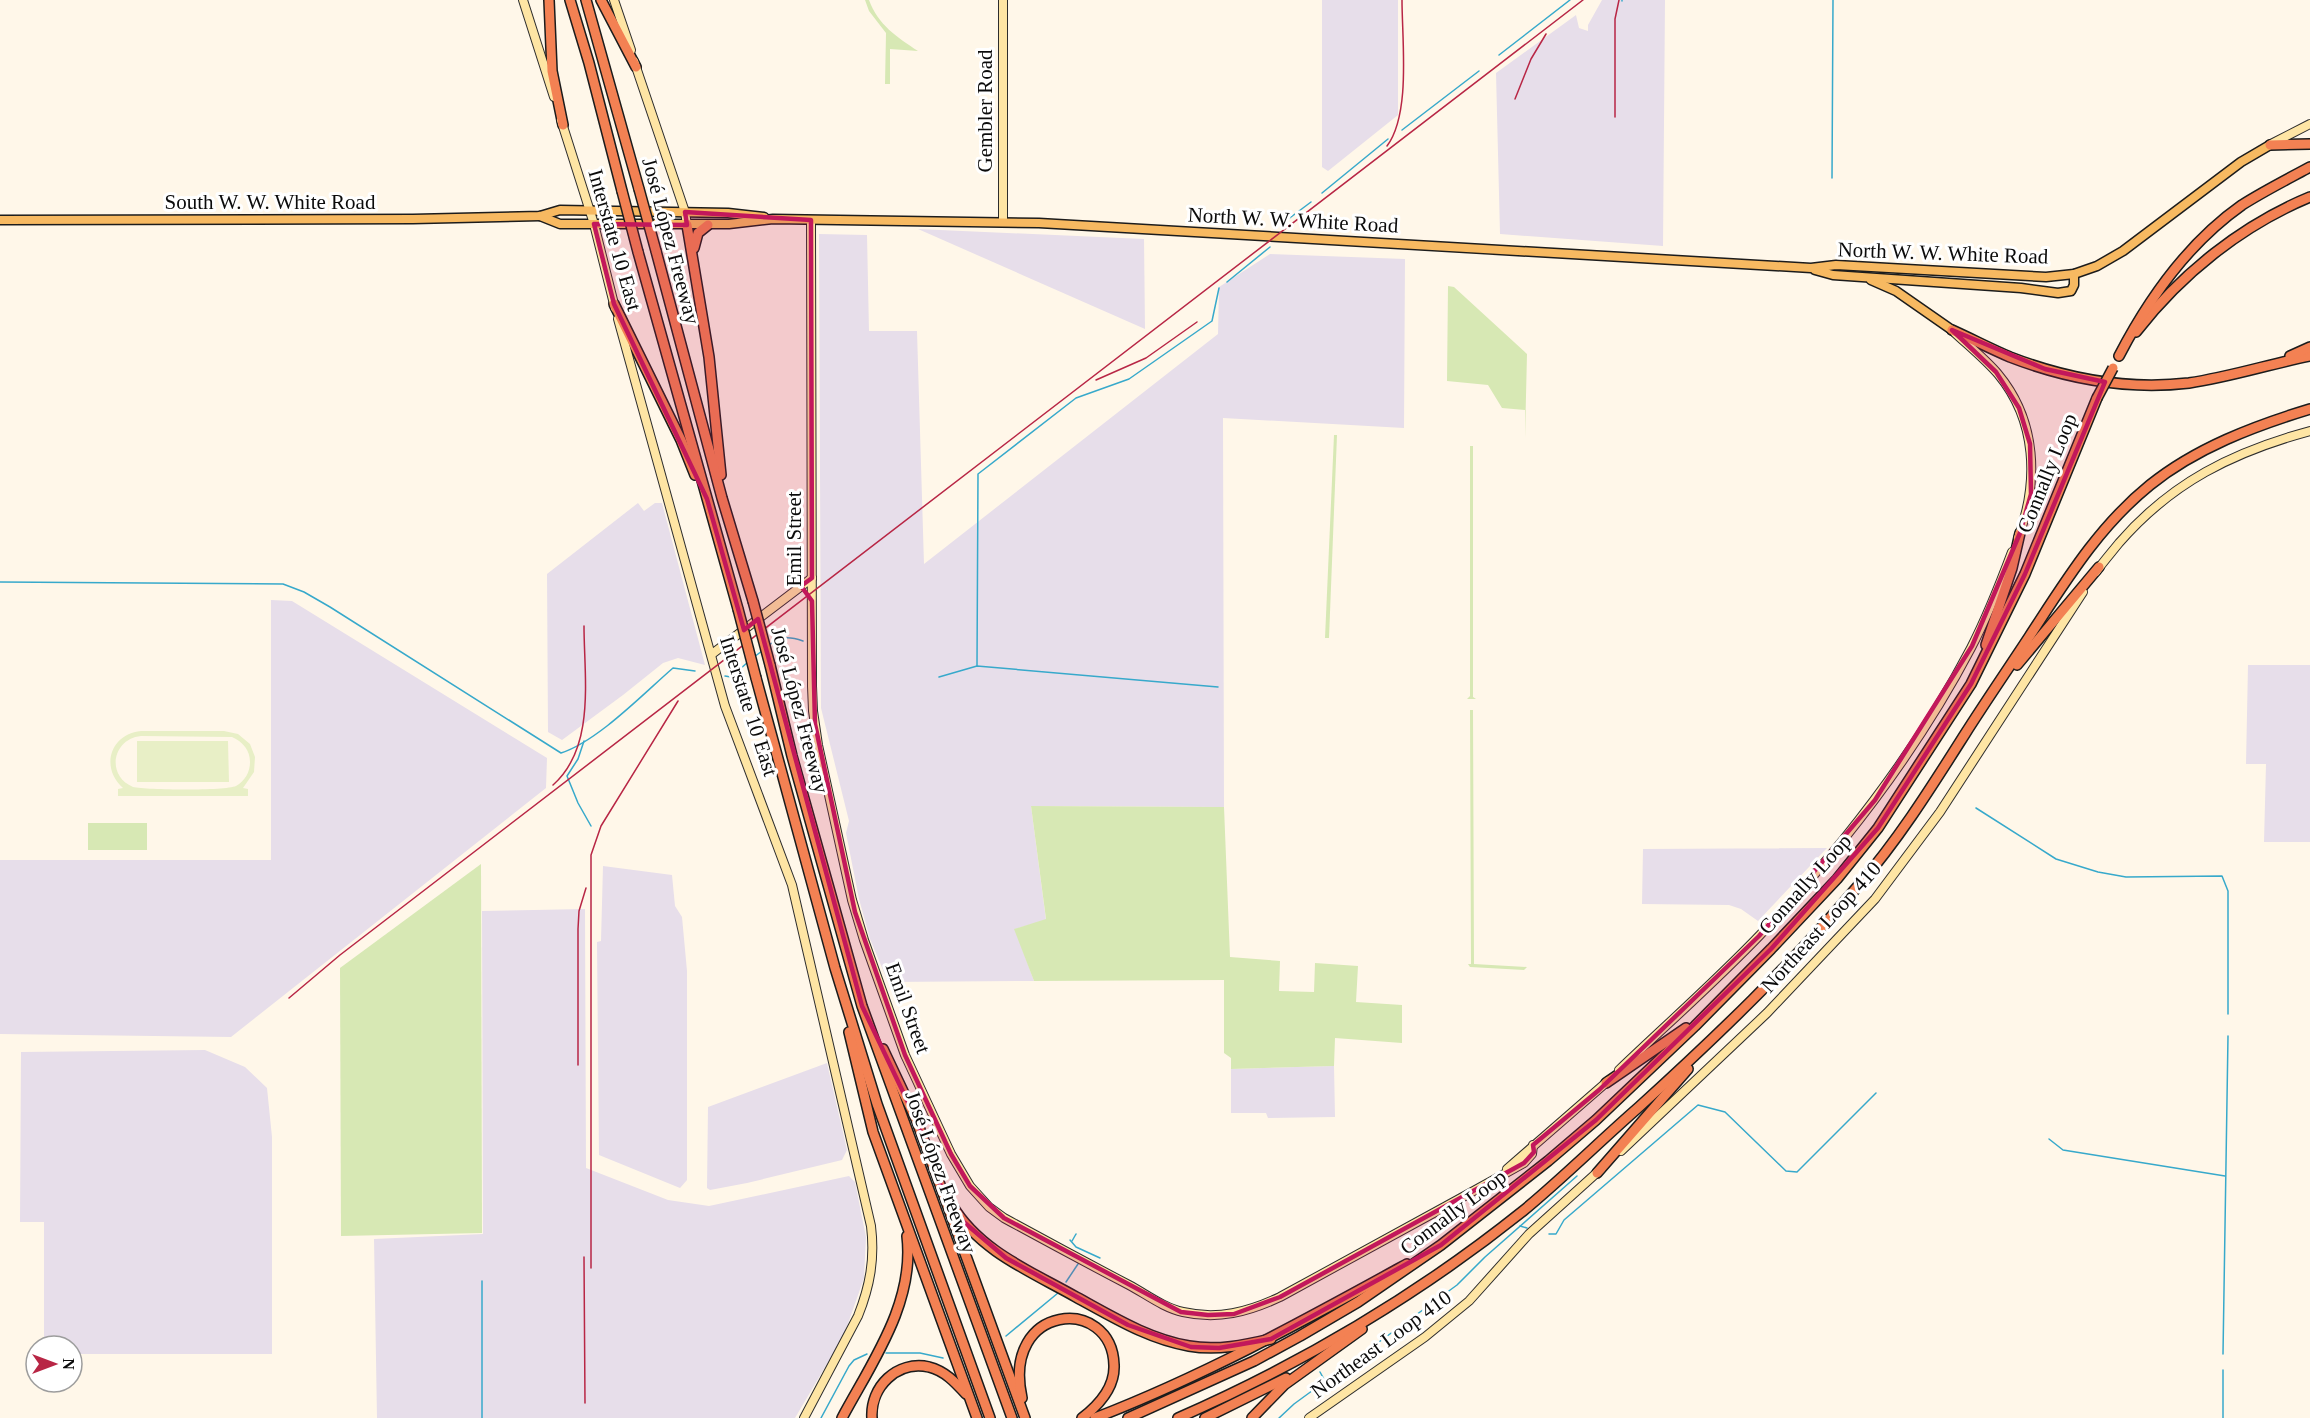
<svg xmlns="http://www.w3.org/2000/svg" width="2310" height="1418" viewBox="0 0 2310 1418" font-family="Georgia,serif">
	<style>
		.industrial { fill: #e7deea }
		.green { fill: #d7e8b4 }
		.pitch { fill: #e8efc6; fill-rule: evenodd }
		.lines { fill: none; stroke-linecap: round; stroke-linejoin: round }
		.stream { stroke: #37a9cb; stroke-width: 1.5 }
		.secondary-casing { stroke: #2d2d2d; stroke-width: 10 }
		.primary-casing { stroke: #1c1c1c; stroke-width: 11 }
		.motorway-casing { stroke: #1c1c1c; stroke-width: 12 }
		.secondary { stroke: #fee5a4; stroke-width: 8 }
		.primary { stroke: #f7b961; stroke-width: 8 }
		.motorway { stroke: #f38153; stroke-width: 9 }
		.rail { stroke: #b82645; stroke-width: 1.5 }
		.motorway-bridge-casing { stroke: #1c1c1c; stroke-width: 12; stroke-linecap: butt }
		.motorway-bridge { stroke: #f38153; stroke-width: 9 }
		.marked { fill: #c2185b; fill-opacity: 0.2; stroke: #c2185b; stroke-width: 4.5; stroke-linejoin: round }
		.labels { text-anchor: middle; stroke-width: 6; stroke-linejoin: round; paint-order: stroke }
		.street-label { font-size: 21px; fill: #0b0b0b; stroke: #fff }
	</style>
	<rect width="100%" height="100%" fill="#fff7e9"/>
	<g class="industrial">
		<path d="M1322,0h76v115l-70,56 -6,-4z"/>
		<path d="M1602,0h63l-2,246 -163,-12 -4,-161 80,-58 3,13 9,3v-6z"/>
		<path d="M918,229l226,10 1,90z"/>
		<path d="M819,234l48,1 2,96h48l7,233 294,-230 1,-47 51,-33 135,5 -1,169 -181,-10 1,389 -193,-1 15,114 -31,9 19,52 -146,1 -18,-43 -11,-40 -13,-66 3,-12 -28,-113z"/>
		<path d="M638,503l6,8 11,-8h7l43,162 -27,-7 -15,5 -40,32 -61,45 -14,-8 -1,-158z"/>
		<path d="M271,600l21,1 255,157 -1,30 -315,249 -231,-3v-174h271z"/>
		<path d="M2248,665h62v177h-46l2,-78h-20z"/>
		<path d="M1827,848l-69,73 -17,-12 -12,-4 -87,-1 1,-55z"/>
		<path d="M603,866l69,9 3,31 7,11 5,54v209l-7,8 -81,-33 -2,-213 4,-1z"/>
		<path d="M585,909l1,259 82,32 41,6 140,-30 6,6 11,55 -2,41 -20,57 -49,83h-418l-3,-179 109,-5 -1,-323z"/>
		<path d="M205,1050l40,17 22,21 5,49v217h-200v-8h-28v-124h-24l1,-170z"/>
		<path d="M827,1063l20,87 -5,10 -95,23 -37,7 -3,-2 1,-81z"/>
		<path d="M1334,1066l1,51 -67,1 -2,-5h-35v-44z"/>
	</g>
	<g class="green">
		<path d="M865,0h4c9,25 28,37 49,51l-28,-2v35h-5l1,-51 -17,-22z"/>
		<path d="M1448,286l6,1 73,67 -2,84v-28l-23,-2 -14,-23 -41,-4z"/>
		<path d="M1334,435h3l-8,203h-4z"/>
		<path d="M1470,446h3v251l3,2h-9l3,-3z"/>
		<path d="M1470,710h3l1,254 53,3 -3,3 -54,-3 -2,-3h3z"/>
		<path d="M1031,806l193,1 6,150 50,4 -1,30 35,1 1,-29 43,3 -2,36 46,3v38l-67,-5 -1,28 -103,3v-11l-7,-5v-73l-190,1 -20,-52 32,-10z"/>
		<rect x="88" y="823" width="59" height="27"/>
		<path d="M481,864l1,369 -141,3 -1,-268z"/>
	</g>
	<g class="pitch">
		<path d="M141,731h83l14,3 12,10 5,13 -1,15 -11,16 5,1v7h-130v-7l5,-1c-23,-20 -13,-54 18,-57zM141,736l91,1c11,5 18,13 18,25 0,10 -5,19 -14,24 -11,5 -89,4 -103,1 -27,-11 -21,-48 8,-51z"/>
		<path d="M137,741h91l1,41h-92z"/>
	</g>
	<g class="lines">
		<g class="stream">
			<path d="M1622,1v-1"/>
			<path d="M1499,55l71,-55"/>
			<path d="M1402,130l77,-59"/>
			<path d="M1832,178l1,-178"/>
			<path d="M1322,193l66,-54"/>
			<path d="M1283,223l28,-21"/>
			<path d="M1227,282l43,-35"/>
			<path d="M0,582l283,2 21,8 26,15 231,146c37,-12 82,-59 112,-85l22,3"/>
			<path d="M768,646c11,-10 21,-10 35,-5"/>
			<path d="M754,657l8,-6"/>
			<path d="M977,666l1,-192 98,-76 53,-19 83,-58 7,-33"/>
			<path d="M725,676l6,1 17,-15"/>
			<path d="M939,677l38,-11 241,21"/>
			<path d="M584,741l-6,18 -11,17 11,27 13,23"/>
			<path d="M1976,808l80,51 42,13 28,5 96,-1 6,15v123"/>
			<path d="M2049,1139l14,11 162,26"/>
			<path d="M1520,1226l7,2"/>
			<path d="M1549,1234h7l8,-14 134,-115 27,7 61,59 11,1 79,-79"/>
			<path d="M1070,1240l6,7 24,11"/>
			<path d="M1072,1241l4,-7"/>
			<path d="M482,1281v137"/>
			<path d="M1066,1282l12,-18"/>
			<path d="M1006,1336l52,-43"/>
			<path d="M886,1353h34l23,5"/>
			<path d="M2223,1354l5,-318"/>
			<path d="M1320,1372l5,9"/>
			<path d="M821,1418l28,-52 5,-6 13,-6"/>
			<path d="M1279,1418l15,-14 163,-119 28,-28 92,-81"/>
			<path d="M2223,1418v-48"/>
		</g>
		<defs>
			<g id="secondary">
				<path d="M523,0l31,97"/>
				<path d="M614,0l17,50"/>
				<path d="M1003,0v222"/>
				<path d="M634,61l51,151 2,13"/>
				<path d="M561,120l33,104 21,84"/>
				<path d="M2271,144l39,-20"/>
				<path d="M811,220l1,466 1,25 5,34 34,155 12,40 41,115 46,99 19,32 19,21 15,11c42,23 83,45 125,67 17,9 35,23 54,27 35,8 65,0 97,-15l181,-99 63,-35 8,-9 1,-9"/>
				<path d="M618,319l107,387 67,179 79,341c4,33 -1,60 -13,90l-54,102"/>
				<path d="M1955,333c14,13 30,26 43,41 39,47 41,108 20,164"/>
				<path d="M2096,572c7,-10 15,-19 23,-29 53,-61 114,-91 191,-112"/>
				<path d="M712,654l100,-76"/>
				<path d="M1619,1070c47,-45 96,-88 141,-135 81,-86 156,-182 211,-287 16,-31 29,-64 41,-96"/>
				<path d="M1621,1151l146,-138 108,-114 65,-87 143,-220"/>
				<path d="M1507,1169l101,-88"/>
				<path d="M1309,1418l116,-81 44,-36 60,-67 72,-65"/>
			</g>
			<g id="primary">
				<path d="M540,216l20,8h169l44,-5 266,4 772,45 25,-3 210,12 28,-3 23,-8 26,-15 118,-89 29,-17"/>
				<path d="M0,220l413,-1 127,-3 20,-6 168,3 36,4"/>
				<path d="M1815,270l18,5 188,13 37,5 13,-2 3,-6v-11"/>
				<path d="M1871,280l25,11 56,39"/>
			</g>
			<g id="motorway">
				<path d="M549,0l3,71 11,54"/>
				<path d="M570,0l19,63 33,128"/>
				<path d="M586,0l53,189"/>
				<path d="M601,0l35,67"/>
				<path d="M2270,145l40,-1"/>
				<path d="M687,225l22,132 12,118"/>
				<path d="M694,248l4,-15 10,-8"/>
				<path d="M656,251l66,247 31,103"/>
				<path d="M638,252l100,357"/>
				<path d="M614,304l67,136 14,35"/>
				<path d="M1952,330c20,9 39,19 58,27 57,22 118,33 179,26 41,-6 81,-19 121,-27"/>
				<path d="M2136,332c45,-58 106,-107 174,-135"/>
				<path d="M2119,356c30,-58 69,-113 123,-151 22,-14 46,-26 68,-38"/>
				<path d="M2290,356l20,-9"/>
				<path d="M1986,645l26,-77 8,-35"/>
				<path d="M770,665l22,91 70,250 150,412"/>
				<path d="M2017,665l82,-98"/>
				<path d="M756,678l79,290 42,136 113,314"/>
				<path d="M849,1032l24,100 104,286"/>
				<path d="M883,1049l33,70 109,299"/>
				<path d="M1606,1083l80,-55"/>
				<path d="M1597,1173l91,-104"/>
				<path d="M952,1205c27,46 80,67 124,92 37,20 72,42 113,49 28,5 56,-1 82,-7"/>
				<path d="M1022,1398c-21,-95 90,-103 92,-33 1,22 -15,40 -32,53"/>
				<path d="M842,1418c30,-56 73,-115 65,-182"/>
				<path d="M872,1418c-2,-31 25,-58 57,-51 16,4 26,15 37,27"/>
				<path d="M1095,1418c109,-42 210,-98 312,-154"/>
				<path d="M1128,1418l126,-57 46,-25 58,-34 83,-57 107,-84 48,-41 99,-94 76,-77 66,-70 41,-51 93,-144 54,-110 72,-176"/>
				<path d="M1178,1418c123,-54 240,-123 345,-207 40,-33 77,-70 116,-104 77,-70 152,-142 219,-221 41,-47 74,-100 107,-152 21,-33 43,-65 64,-97 36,-55 69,-110 121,-152 46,-37 104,-59 160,-76"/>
				<path d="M1205,1418l81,-40"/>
				<path d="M1252,1418l32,-33 78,-56"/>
			</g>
		</defs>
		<use href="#secondary" class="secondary-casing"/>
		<use href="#primary" class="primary-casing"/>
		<use href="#motorway" class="motorway-casing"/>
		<use href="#secondary" class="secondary"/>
		<use href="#primary" class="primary"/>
		<use href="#motorway" class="motorway"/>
		<g class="rail">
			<path d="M1515,99l16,-40 15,-25"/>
			<path d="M1615,117v-98l4,-19"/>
			<path d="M1387,146c24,-32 15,-105 15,-146"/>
			<path d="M1096,380l50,-22 51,-36"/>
			<path d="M553,785c43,-38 31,-108 31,-159"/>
			<path d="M289,998l51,-43 1243,-955"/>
			<path d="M578,1065v-136l1,-18 7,-23"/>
			<path d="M584,1257l1,146"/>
			<path d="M591,1268v-413l10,-29 77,-125"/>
		</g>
		<defs>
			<g id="motorway-bridge">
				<path d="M639,189l17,62"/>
				<path d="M622,191l16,61"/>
				<path d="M2097,398l16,-30"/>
				<path d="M753,601l17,64"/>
				<path d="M738,609l18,69"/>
			</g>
		</defs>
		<use href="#motorway-bridge" class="motorway-bridge-casing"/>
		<use href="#motorway-bridge" class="motorway-bridge"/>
	</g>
	<path class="marked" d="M685,212l126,8 1,358 -11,8 11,15 3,123 40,188 50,143 46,99 19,32 34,32 177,94 27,3 26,-1 46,-17 244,-134 10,-11 -1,-7 66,-55 160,-154 116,-136 97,-154 48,-113 11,-39 -1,-50 -11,-36 -23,-36 -44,-42 93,39 60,13 -80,192 -54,110 -93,144 -107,121 -175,171 -155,125 -170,94 -52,9 -28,-1 -63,-22 -122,-67 -47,-40 -19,-34 -24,-65 -54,-113 -104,-387 -14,11 -37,-131 -93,-195 -20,-80 93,1z"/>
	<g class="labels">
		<g class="street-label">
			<text transform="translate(985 111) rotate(-90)" y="7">Gembler Road</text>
			<text x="270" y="209">South W. W. White Road</text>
			<text transform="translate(1293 220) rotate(3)" y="7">North W. W. White Road</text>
			<text transform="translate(615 240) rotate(74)" y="7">Interstate 10 East</text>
			<text transform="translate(671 241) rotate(75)" y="7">José López Freeway</text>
			<text transform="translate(1943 253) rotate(2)" y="7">North W. W. White Road</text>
			<text transform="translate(2047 473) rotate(-68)" y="7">Connally Loop</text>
			<text transform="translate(794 539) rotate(-90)" y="7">Emil Street</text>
			<text transform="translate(749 706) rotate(72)" y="7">Interstate 10 East</text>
			<text transform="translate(800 710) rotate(75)" y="7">José López Freeway</text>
			<text transform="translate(1805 884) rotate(-48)" y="7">Connally Loop</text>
			<text transform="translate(1821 927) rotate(-48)" y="7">Northeast Loop 410</text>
			<text transform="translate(908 1008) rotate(70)" y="7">Emil Street</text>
			<text transform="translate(941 1172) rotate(70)" y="7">José López Freeway</text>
			<text transform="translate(1453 1212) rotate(-37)" y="7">Connally Loop</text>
			<text transform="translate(1381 1344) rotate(-36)" y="7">Northeast Loop 410</text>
		</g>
	</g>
	<g transform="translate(54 1364) rotate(90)"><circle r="28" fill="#ffffff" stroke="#9d9d9d" stroke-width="1.5"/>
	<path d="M0-4.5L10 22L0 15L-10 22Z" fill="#b82645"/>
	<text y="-9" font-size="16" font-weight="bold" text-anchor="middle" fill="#0b0b0b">N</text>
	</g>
</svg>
